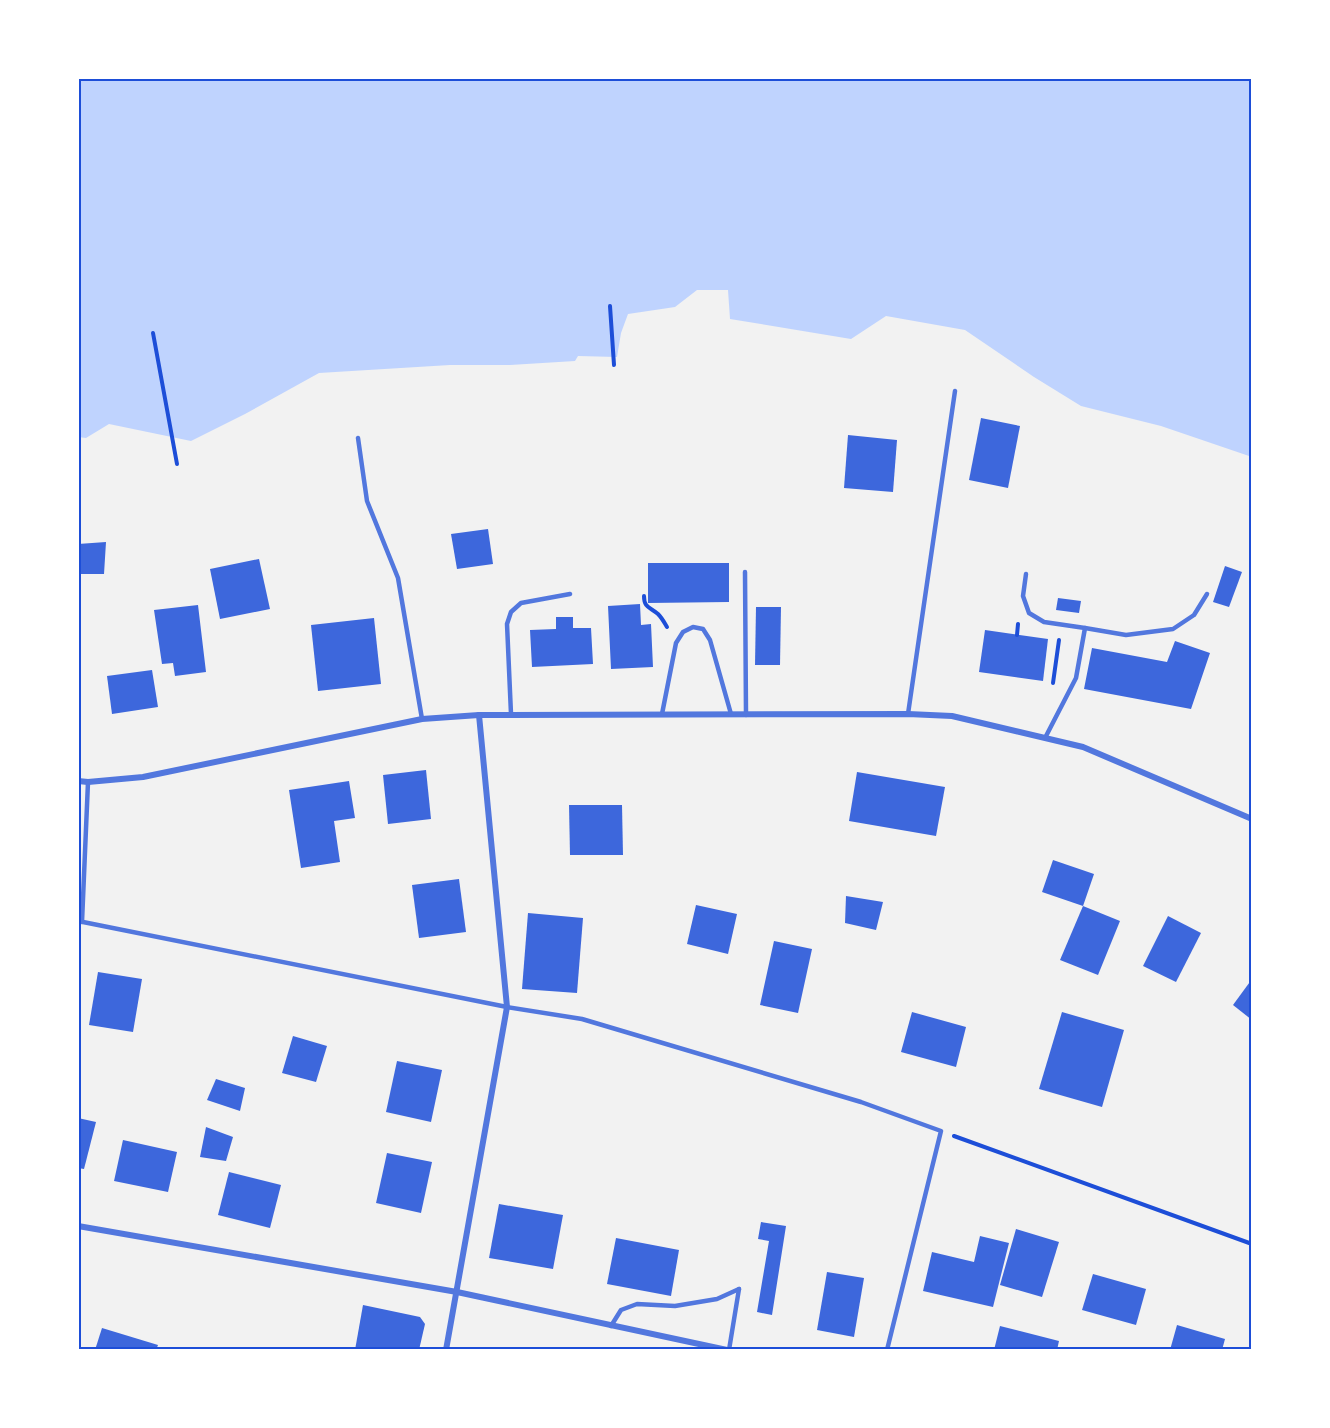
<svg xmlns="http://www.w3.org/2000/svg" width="1330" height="1428" viewBox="0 0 1330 1428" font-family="'Noto Sans',sans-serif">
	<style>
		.water { fill: #bfd3fe }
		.building { fill: #3d67dc }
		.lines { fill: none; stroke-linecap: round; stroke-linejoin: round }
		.path { stroke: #1d4ed8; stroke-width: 4 }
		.service { stroke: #5277de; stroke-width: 4.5 }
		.minor { stroke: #5277de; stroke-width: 6 }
		.neatline { fill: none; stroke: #1d4ed8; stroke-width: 2 }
	</style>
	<rect width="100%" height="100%" fill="#f2f2f2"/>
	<path class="water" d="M78,78h1174v379l-91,-31 -80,-20 -47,-29 -69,-47 -79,-14 -35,23 -121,-20 -2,-29h-31l-22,17 -47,7 -7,19 -4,24 -39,-1 -3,5 -65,4h-60l-131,8 -74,41 -54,27 -82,-17 -23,14 -8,-1z"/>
	<g class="building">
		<path d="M981,418l39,8 -12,62 -39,-8z"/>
		<path d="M848,435l49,5 -4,52 -49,-4z"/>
		<path d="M488,529l5,35 -36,5 -6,-35z"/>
		<path d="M106,542l-2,32h-26v-30z"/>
		<path d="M259,559l11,50 -50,10 -10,-50z"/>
		<path d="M648,563h81v39l-81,1z"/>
		<path d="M1225,566l17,6 -13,35 -16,-5z"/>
		<path d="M1058,598l23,3 -2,12 -23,-3z"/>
		<path d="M640,604l1,21 10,-1 2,43 -42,2 -3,-63z"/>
		<path d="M198,605l8,67 -31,4 -2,-13 -11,1 -8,-54z"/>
		<path d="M756,607h25l-1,58h-25z"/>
		<path d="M556,617h17v11h18l2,36 -61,3 -2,-37 26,-1z"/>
		<path d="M374,618l7,66 -63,7 -7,-66z"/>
		<path d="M985,630l63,9 -5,42 -64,-9z"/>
		<path d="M1175,641l35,12 -19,56 -107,-20 8,-41 75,14z"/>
		<path d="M152,670l6,37 -46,7 -5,-38z"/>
		<path d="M426,770l5,49 -43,5 -5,-49z"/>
		<path d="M857,772l88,15 -9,49 -87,-15z"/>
		<path d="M349,781l6,37 -21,3 6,41 -39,6 -12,-78z"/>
		<path d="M569,805h53l1,50h-53z"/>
		<path d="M1053,860l41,14 -11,32 -41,-14z"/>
		<path d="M459,879l7,53 -47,6 -7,-53z"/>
		<path d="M846,896l37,6 -7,28 -31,-7z"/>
		<path d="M696,905l41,9 -9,40 -41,-10z"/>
		<path d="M1083,906l37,15 -22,54 -38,-15z"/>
		<path d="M528,913l55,5 -6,75 -55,-4z"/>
		<path d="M1168,916l33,17 -25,49 -33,-16z"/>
		<path d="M774,941l38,8 -14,64 -38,-8z"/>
		<path d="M98,972l44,7 -9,53 -44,-7z"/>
		<path d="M1252,979v41l-19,-15z"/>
		<path d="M912,1012l54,15 -10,40 -55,-15z"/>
		<path d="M1062,1012l62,18 -22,77 -63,-18z"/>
		<path d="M293,1036l34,10 -11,36 -34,-9z"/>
		<path d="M397,1061l45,9 -11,52 -45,-10z"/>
		<path d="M216,1079l29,9 -5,23 -33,-11z"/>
		<path d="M78,1118l18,4 -12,47 -6,-1z"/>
		<path d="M206,1127l27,10 -7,24 -26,-4z"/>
		<path d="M123,1140l54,12 -9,40 -54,-11z"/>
		<path d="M387,1153l45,9 -11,51 -45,-10z"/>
		<path d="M229,1172l52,13 -11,43 -52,-13z"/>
		<path d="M499,1204l64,11 -10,54 -64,-11z"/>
		<path d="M761,1222l25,4 -14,89 -15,-3 12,-71 -11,-2z"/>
		<path d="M1016,1229l43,13 -17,55 -42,-12z"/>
		<path d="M980,1236l29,7 -16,64 -70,-16 9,-39 42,10z"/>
		<path d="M616,1238l63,12 -8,46 -64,-12z"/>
		<path d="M827,1272l37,6 -10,59 -37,-7z"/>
		<path d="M1093,1274l53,15 -10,36 -54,-15z"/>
		<path d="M363,1305l57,12 5,7 -6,26h-64z"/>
		<path d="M1177,1325l48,14 -3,11h-52z"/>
		<path d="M1000,1326l59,15 -2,9h-63z"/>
		<path d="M102,1328l56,17 -2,5h-61z"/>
	</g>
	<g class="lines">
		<g class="path">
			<path d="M610,306l4,59"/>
			<path d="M153,333l24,131"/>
			<path d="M644,596c0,12 6,11 14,18 4,4 6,8 9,13"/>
			<path d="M1017,635l1,-11"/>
			<path d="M1053,683l6,-43"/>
			<path d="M954,1136l298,108"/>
		</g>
		<g class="service">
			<path d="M358,438l9,63 31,77 24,141"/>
			<path d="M745,572l1,143"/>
			<path d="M1026,574l-3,22 6,17 15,9 41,6 -9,50 -31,60"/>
			<path d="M1085,628l41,7 47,-6 21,-14 13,-21"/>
			<path d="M511,714l-4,-90 4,-12 10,-9 49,-9"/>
			<path d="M662,714l14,-71 7,-11 10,-5 10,2 7,11 21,74"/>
			<path d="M908,714l47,-323"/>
			<path d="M78,921l429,86 75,12 279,83 80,29 -54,219"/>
			<path d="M82,922l6,-140"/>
			<path d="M611,1326l10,-16 16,-6 38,2 42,-7 22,-10"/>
			<path d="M729,1350l10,-61"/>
		</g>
		<g class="minor">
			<path d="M78,781l10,1 55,-5 279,-58 57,-4 429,-1 44,2 131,31 169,72"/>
			<path d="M78,1226l379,66 270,58"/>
			<path d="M446,1350l61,-343 -28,-292"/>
		</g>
	</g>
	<rect width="1330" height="1428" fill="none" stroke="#ffffff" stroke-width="159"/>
	<rect x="80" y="80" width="1170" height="1268" class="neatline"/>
</svg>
